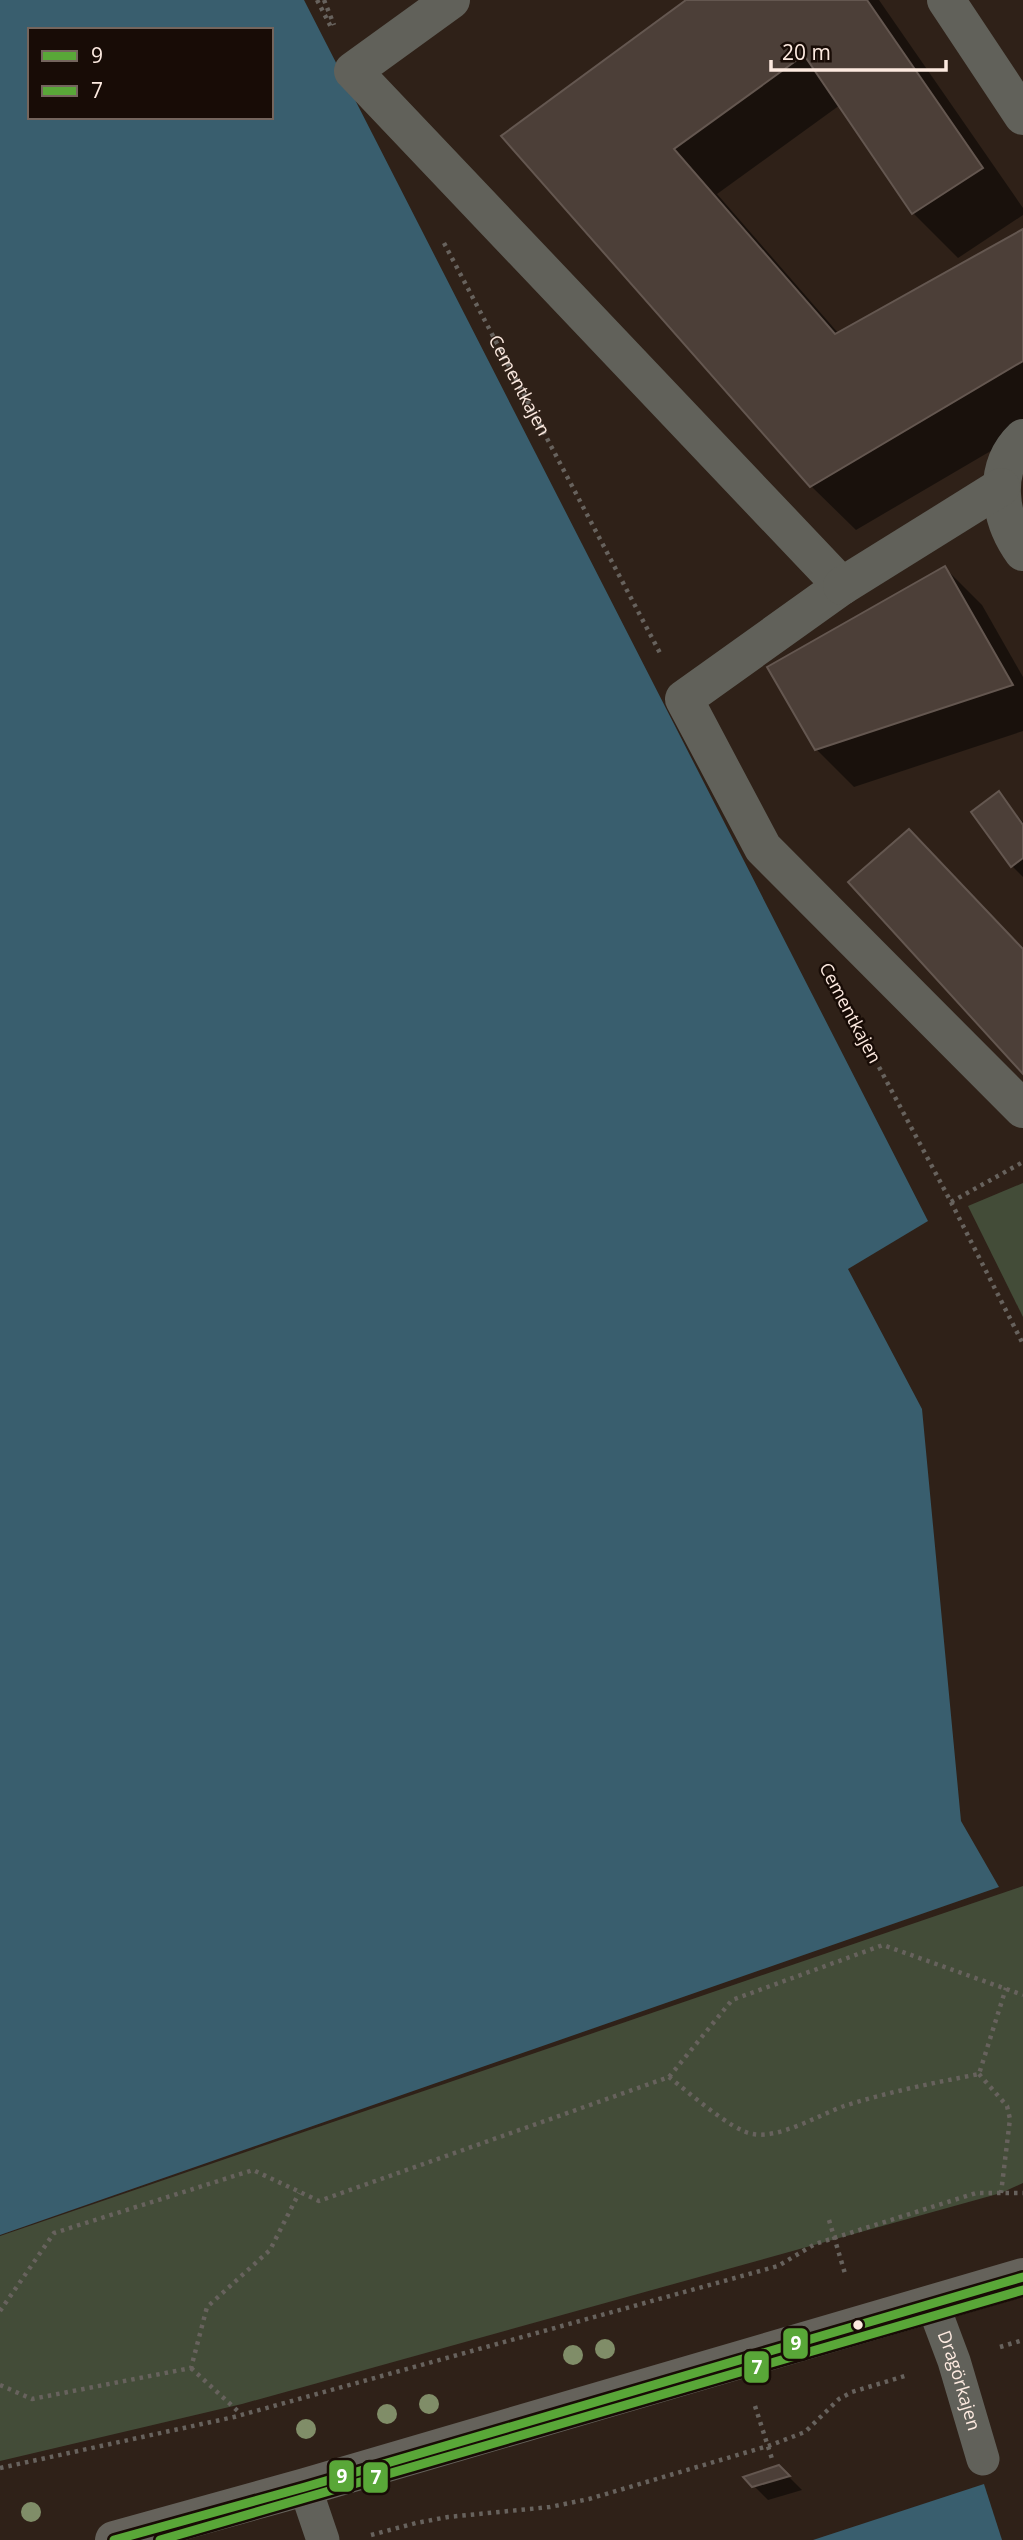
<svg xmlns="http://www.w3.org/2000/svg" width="1023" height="2540" viewBox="0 0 1023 2540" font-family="'Open Sans',sans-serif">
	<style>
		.green { fill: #434c38 }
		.water { fill: #395e6e; fill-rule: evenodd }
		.shadow { fill: #0007 }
		.building { fill: #4c3f38; stroke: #645750; stroke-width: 2 }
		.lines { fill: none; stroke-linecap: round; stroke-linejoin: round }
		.path { stroke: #67625d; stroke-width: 4.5; stroke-dasharray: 3.5 5; stroke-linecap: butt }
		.lane { stroke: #61615a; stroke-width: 33 }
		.street { stroke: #61615a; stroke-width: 38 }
		.secondary { stroke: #65625b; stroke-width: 38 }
		.bus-1-casing { stroke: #180c06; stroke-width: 14 }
		.bus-2-casing { stroke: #180c06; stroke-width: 14 }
		.bus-1 { stroke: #59a738; stroke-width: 9 }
		.bus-2 { stroke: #59a738; stroke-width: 9 }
		.tree { fill: #808d68 }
		.bus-dot { fill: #fdeae0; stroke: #180c06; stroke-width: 2.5 }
		.labels { text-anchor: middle; stroke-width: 5; stroke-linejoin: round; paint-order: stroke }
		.street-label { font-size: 18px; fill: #fdeae0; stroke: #180c06 }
		.line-badge { stroke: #180c06; stroke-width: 2.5 }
		.badge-label { font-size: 19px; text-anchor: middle; font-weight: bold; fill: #fff }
	</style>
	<rect width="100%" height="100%" fill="#2f2118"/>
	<g class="green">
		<path d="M1023,1183v134l-55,-111z"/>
		<path d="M1023,1886v297l-22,10 -759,211 -242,57v-225z"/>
	</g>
	<g class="water">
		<path d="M0,0h304l624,1221 -80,48 74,140 39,412 38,66 -999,348zM30,30h241v87h-241z"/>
		<path d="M984,2484l18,56h-189z"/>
	</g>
	<g class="shadow">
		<path d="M689,0h190l144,208v7l-65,43 -45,-45 -73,-108 -123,89 122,140 184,-103v201l-167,98 -45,-44 -307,-349z"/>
		<path d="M945,568l37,37 41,72v54l-169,56 -38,-38z"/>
		<path d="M999,794l24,28v55l-11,-11 -38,-54z"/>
		<path d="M779,2467l23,23 -34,10 -22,-22z"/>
	</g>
	<g class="building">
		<path d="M686,0h181l116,168 -71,46 -108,-159 -130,94 161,185 188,-105v132l-213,126 -309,-351z"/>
		<path d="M945,566l68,119 -198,65 -48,-83z"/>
		<path d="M999,791l24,34v33l-12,9 -40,-55z"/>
		<path d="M909,829l114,120v125l-175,-192z"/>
		<path d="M779,2465l11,11 -38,11 -9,-10z"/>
	</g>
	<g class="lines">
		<g class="path">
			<path d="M317,0l14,27"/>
			<path d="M324,0l10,25"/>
			<path id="s1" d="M444,243l216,410"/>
			<path d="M847,1007l104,195 72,142"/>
			<path d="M951,1202l72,-40"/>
			<path d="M979,2074l28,32 3,13 -9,74"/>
			<path d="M669,2077c18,14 63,54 84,57 26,5 66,-19 91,-28 44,-14 89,-23 135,-32l27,-86"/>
			<path d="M829,2220l17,57"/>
			<path d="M0,2311l54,-78 199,-63 66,31 350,-124 63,-77 151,-55 140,50"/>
			<path d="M1000,2347l23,-7"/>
			<path d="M191,2368l50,46"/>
			<path d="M0,2385l32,14 159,-31 16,-61 63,-57 29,-57"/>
			<path d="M755,2406l18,56"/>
			<path d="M0,2468l234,-51 544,-151 37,-22 161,-51h47"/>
			<path d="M371,2535l45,-12 32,-6 102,-10 39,-8 179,-53 37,-14 34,-33 13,-7 56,-17"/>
		</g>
		<g class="lane">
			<path id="s2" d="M933,2305l21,56 29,98"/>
			<path d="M305,2487l18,53"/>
		</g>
		<g class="street">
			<path d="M451,0l-98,71 489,515 -158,113 79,149 260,261"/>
			<path d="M946,0l77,116"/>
			<path d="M1023,438c-32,31 -24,81 0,114"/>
			<path d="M842,586l159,-99"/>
		</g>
		<path class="secondary" d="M114,2540l191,-53 718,-210"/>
		<defs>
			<path id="bus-1" d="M114,2540l191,-53 718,-210"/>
			<path id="bus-2" d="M160,2540l863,-250"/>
		</defs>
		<use href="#bus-1" class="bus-1-casing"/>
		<use href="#bus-2" class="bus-2-casing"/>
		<use href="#bus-1" class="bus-1"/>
		<use href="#bus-2" class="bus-2"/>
	</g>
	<g class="tree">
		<circle cx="605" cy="2349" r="10"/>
		<circle cx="573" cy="2355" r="10"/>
		<circle cx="429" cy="2404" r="10"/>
		<circle cx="387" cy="2414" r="10"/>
		<circle cx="306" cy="2429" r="10"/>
		<circle cx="31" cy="2512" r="10"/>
	</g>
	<circle class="bus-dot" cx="858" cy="2325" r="6"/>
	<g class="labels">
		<g class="street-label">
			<text dy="6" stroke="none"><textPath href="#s1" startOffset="161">Cementkajen</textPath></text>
			<text transform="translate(850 1013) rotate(62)" y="6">Cementkajen</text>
			<text dy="6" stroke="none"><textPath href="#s2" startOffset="80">Dragörkajen</textPath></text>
		</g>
	</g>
	<g class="line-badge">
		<rect x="782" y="2327" width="27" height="33" rx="7" fill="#59a738"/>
		<rect x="743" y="2350" width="27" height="34" rx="7" fill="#59a738"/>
		<rect x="328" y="2459" width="27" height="34" rx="7" fill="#59a738"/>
		<rect x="362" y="2461" width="27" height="33" rx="7" fill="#59a738"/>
	</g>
	<g class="badge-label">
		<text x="796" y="2350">9</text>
		<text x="757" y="2374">7</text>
		<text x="342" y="2483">9</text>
		<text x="376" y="2484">7</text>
	</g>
	<rect x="28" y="28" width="245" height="91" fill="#180c06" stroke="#74655d" stroke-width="2"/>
	<rect x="42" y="51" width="35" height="10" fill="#59a738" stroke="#74655d" stroke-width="2"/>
	<text x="91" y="63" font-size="21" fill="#fdeae0">9</text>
	<rect x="42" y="86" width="35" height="10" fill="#59a738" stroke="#74655d" stroke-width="2"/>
	<text x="91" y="98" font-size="21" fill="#fdeae0">7</text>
	<path d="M771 60v10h175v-10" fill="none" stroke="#fdeae0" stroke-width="3.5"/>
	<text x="782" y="60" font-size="21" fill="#fdeae0" stroke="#180c06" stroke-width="5" paint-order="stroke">20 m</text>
</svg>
